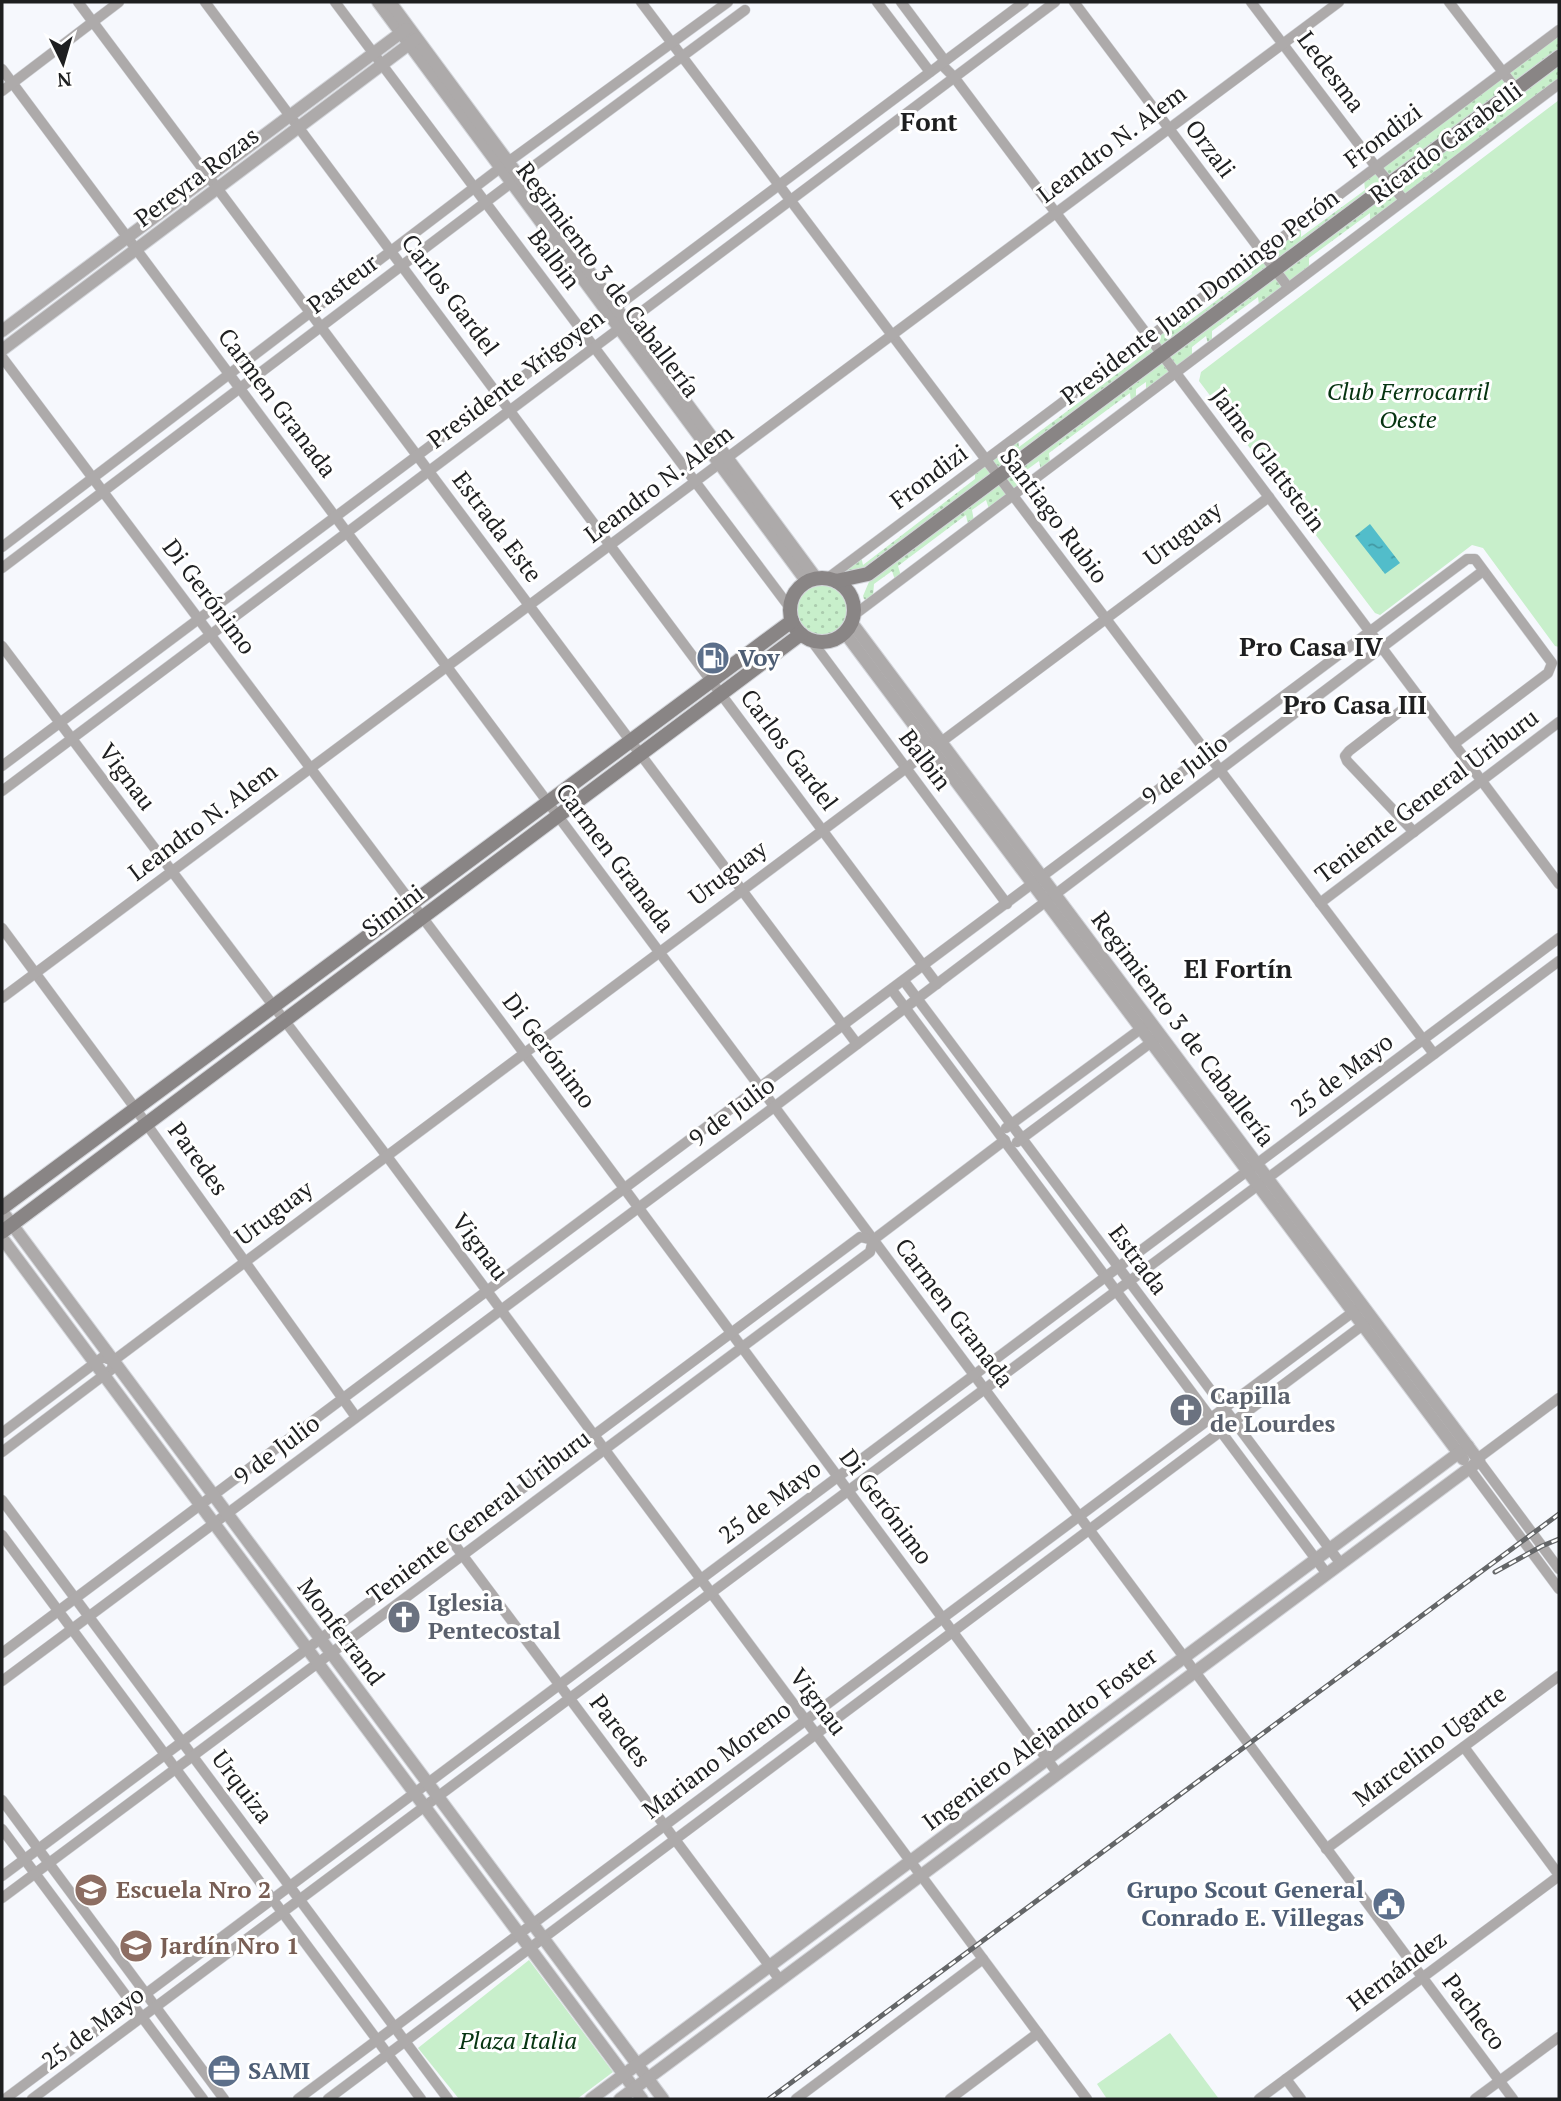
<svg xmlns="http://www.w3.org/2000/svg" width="1561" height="2101" viewBox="0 0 1561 2101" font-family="'PT Serif',serif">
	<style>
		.grass { fill: url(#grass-dots) }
		.green { fill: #c8efcb }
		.water { fill: url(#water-ripples) }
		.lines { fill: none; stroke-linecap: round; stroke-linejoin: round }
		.minor-casing { stroke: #d3d5da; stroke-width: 11 }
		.tertiary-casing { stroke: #d3d5da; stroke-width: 14 }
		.secondary-casing { stroke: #d3d5da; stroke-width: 16 }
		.minor { stroke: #adaaaa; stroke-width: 10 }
		.tertiary { stroke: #adaaaa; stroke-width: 12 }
		.secondary { stroke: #898585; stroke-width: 14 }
		.rail-casing { stroke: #646668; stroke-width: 5 }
		.rail { stroke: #fff; stroke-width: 2.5; stroke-dasharray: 8; stroke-linecap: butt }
		.labels { text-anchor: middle; stroke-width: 6; stroke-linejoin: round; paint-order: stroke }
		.street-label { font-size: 24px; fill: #1e1f20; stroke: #fff }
		.park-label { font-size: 24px; font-style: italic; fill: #063411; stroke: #fff }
		.service-label { font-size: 24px; font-weight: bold; fill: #4e5e75; stroke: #fff; text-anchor: start }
		.worship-label { font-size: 24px; font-weight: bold; fill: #5b616d; stroke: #fff; text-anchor: start }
		.education-label { font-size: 24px; font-weight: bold; fill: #785e54; stroke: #fff; text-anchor: start }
		.neighbourhood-label { font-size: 26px; font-weight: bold; fill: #1e1f20; stroke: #fff }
	</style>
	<defs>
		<pattern id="grass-dots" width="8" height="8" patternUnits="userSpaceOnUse" patternTransform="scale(1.75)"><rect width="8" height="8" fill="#c8efcb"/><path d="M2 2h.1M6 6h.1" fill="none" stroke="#abccae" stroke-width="1.8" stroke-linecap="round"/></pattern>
		<pattern id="water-ripples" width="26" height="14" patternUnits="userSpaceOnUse" patternTransform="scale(1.75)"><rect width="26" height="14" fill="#52bdca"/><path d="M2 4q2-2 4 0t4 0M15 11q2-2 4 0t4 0" fill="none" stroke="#4399a4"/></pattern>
	</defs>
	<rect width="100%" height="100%" fill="#f6f8fd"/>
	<g class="grass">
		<path d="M1559,33v19l-692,518 -21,3 -1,-2 16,-15 2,9 112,-86v-7l43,-33 1,8 118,-88 -1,-8 47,-36 2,9 67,-50 -2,-9 51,-37v9l64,-47 -1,-10z"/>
		<path d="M1559,62v18l-189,142v-9l-61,45v10l-50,37 -1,-8 -46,34v9l-4,4 -2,-8 -14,11v9l-46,35v-9l-10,7v9l-5,4 -1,-9 -81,60 1,10 -9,7 -2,-9 -11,8 1,10 -40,30 -3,-9 -14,10 2,11 -6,4 -2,-10 -68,51 3,10 -6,4 -3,-9 -18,13 -1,12 -5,5 -4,-2 -1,-3 8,-19z"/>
		<circle cx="822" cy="610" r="28"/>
	</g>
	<g class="green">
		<path d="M1559,100v547l-4,-1 -72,-98 -11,-3 -92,70 -5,-2 -176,-232 2,-9z"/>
		<path d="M529,1960l84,112 -36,27h-118l-41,-51z"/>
		<path d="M1170,2033l49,66h-112l-10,-15z"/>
	</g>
	<path class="water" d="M1370,524l30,39 -15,11 -30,-38z"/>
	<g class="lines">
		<defs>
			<g id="minor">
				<path d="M78,2l779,1042"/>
				<path d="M205,2l732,982"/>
				<path d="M335,2l455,606"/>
				<path d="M641,2l793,1052"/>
				<path d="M877,2l53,70"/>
				<path d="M901,2l44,59"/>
				<path d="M1074,2l214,285"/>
				<path d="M1251,2l125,165 28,33"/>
				<path d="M1449,2l67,87"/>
				<path d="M941,64l13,13 605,807"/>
				<path d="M2,69l1511,2030"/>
				<path d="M2,91l117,-89"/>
				<path d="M2,357l496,661 560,756"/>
				<path d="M2,547l506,-385 220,-160"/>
				<path d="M2,568l517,-391 226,-167"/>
				<path d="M828,578l731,-548"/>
				<path d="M854,615l705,-531"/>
				<path d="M811,640l196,264"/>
				<path d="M2,646l384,509 701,944"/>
				<path d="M2,766l1022,-764"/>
				<path d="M2,791l1053,-789"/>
				<path d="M1414,832l-67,-71 -2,-5 4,-5 70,-54"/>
				<path d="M1320,903l239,-181"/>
				<path d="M2,928l133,180 221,309"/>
				<path d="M904,981l437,583"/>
				<path d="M892,990l435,584"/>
				<path d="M2,998l1337,-996"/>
				<path d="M1006,1128l140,-103"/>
				<path d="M1017,1142l140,-104"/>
				<path d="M2,1433l101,-76 10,4"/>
				<path d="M2,1452l110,-83 1,-8 132,-99 1024,-765"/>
				<path d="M1477,1459l82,-61"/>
				<path d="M1479,1461l80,108"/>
				<path d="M1469,1468l90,121"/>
				<path d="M2,1500l446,599"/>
				<path d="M2,1535l419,564"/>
				<path d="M452,1541l328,439"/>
				<path d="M2,1653l1465,-1094h8l77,104 -4,10 -94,71"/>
				<path d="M2,1681l772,-574 709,-536"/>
				<path d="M1464,1747l95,128"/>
				<path d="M2,1800l222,299"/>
				<path d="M2,1829l201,270"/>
				<path d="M1326,1849l233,-173"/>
				<path d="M2,1876l858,-639 13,3"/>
				<path d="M2,1898l868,-646 3,-12 132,-100"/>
				<path d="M1286,2079l15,20"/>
				<path d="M5,2099l1554,-1161"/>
				<path d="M32,2099l1527,-1138"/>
				<path d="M298,2099l1059,-790"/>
				<path d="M328,2099l1039,-777"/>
				<path d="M796,2099l187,-140"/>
				<path d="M950,2099l88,-66"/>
				<path d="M1259,2099l300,-223"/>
				<path d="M1475,2099l84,-62"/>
			</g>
			<g id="tertiary">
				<path d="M378,2l429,580"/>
				<path d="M390,2l426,576"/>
				<path d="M2,331l404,-302"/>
				<path d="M2,350l414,-311"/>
				<path d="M845,633l618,826"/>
				<path d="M2,1211l661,888"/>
				<path d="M2,1238l640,861"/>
				<path d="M591,2099l877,-653"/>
				<path d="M620,2099l859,-638 -627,-838"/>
			</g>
			<g id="secondary">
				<circle cx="822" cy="610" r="32"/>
				<path d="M836,581l32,-7 691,-517"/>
				<path d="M2,1208l790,-587"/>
				<path d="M2,1232l799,-598"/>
			</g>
		</defs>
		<use href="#minor" class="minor-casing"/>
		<use href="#tertiary" class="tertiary-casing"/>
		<use href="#secondary" class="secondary-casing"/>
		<use href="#minor" class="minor"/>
		<use href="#tertiary" class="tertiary"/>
		<use href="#secondary" class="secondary"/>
		<defs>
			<g id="rail">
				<path d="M1495,1572l47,-26 17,-7"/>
				<path d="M769,2099l790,-585"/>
			</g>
		</defs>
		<use href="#rail" class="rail-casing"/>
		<use href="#rail" class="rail"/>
	</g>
	<defs>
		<symbol id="fuel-disc" viewBox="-11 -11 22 22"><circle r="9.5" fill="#5c6f8a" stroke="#fff"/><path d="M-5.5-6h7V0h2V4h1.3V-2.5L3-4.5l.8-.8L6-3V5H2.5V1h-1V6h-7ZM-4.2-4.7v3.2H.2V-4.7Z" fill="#fff"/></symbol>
		<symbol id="church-disc" viewBox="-11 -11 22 22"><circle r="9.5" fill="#6b7280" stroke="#fff"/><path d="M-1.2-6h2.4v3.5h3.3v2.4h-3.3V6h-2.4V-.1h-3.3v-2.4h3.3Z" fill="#fff"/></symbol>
		<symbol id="school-disc" viewBox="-11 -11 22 22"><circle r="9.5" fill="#8d6e63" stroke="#fff"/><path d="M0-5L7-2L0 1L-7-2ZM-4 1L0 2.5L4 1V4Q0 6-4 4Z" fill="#fff"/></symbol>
		<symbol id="civic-disc" viewBox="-11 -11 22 22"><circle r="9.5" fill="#5c6f8a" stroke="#fff"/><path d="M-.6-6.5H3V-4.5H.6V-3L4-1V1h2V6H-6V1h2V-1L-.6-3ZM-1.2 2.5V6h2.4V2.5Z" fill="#fff"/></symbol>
		<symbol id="office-disc" viewBox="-11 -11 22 22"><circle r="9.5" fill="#5c6f8a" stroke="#fff"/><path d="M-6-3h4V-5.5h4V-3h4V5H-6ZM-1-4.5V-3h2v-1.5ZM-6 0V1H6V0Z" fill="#fff"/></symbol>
	</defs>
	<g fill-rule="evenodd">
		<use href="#fuel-disc" x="694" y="639" width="38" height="38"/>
		<use href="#church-disc" x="1167" y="1391" width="38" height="38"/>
		<use href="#church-disc" x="385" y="1598" width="38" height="38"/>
		<use href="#school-disc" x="72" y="1871" width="38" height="38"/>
		<use href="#civic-disc" x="1370" y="1885" width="38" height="38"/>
		<use href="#school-disc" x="117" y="1927" width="38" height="38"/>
		<use href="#office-disc" x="205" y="2052" width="38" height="38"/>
	</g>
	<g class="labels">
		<g class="street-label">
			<text transform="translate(1331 72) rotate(53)" y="8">Ledesma</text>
			<text transform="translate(1383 136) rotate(-37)" y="8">Frondizi</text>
			<text transform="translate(1446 143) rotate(-37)" y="8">Ricardo Carabelli</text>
			<text transform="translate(1112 144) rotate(-37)" y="8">Leandro N. Alem</text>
			<text transform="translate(1210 149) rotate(53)" y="8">Orzali</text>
			<text transform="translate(197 177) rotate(-37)" y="8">Pereyra Rozas</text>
			<text transform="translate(554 259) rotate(53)" y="8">Balbin</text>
			<text transform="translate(608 280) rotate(53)" y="8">Regimiento 3 de Caballería</text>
			<text transform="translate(343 284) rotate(-37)" y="8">Pasteur</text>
			<text transform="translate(450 295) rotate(53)" y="8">Carlos Gardel</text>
			<text transform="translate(1200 297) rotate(-37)" y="8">Presidente Juan Domingo Perón</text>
			<text transform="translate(516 379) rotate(-37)" y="8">Presidente Yrigoyen</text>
			<text transform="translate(277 403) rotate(53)" y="8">Carmen Granada</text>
			<text transform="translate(1268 460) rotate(53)" y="8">Jaime Glattstein</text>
			<text transform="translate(929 477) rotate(-37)" y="8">Frondizi</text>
			<text transform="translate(659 484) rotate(-37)" y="8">Leandro N. Alem</text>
			<text transform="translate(1054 516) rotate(53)" y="8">Santiago Rubio</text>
			<text transform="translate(497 527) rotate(53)" y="8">Estrada Este</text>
			<text transform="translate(1183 534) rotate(-37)" y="8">Uruguay</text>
			<text transform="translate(209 597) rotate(53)" y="8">Di Gerónimo</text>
			<text transform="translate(789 750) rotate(53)" y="8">Carlos Gardel</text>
			<text transform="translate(925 760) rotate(53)" y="8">Balbin</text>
			<text transform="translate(1185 770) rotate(-37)" y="8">9 de Julio</text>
			<text transform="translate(127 777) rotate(53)" y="8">Vignau</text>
			<text transform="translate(1427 796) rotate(-37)" y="8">Teniente General Uriburu</text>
			<text transform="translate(203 822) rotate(-37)" y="8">Leandro N. Alem</text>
			<text transform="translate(615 858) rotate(53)" y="8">Carmen Granada</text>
			<text transform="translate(728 873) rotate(-37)" y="8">Uruguay</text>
			<text transform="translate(393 911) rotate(-37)" y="8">Simini</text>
			<text transform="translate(1183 1029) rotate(53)" y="8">Regimiento 3 de Caballería</text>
			<text transform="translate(549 1051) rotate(53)" y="8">Di Gerónimo</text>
			<text transform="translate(1342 1075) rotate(-37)" y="8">25 de Mayo</text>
			<text transform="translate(732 1112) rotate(-37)" y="8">9 de Julio</text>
			<text transform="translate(198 1159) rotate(54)" y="8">Paredes</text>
			<text transform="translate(274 1213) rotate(-37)" y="8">Uruguay</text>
			<text transform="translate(480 1247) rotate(53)" y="8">Vignau</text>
			<text transform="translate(1138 1260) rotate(53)" y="8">Estrada</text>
			<text transform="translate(954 1313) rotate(53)" y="8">Carmen Granada</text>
			<text transform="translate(277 1450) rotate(-37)" y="8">9 de Julio</text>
			<text transform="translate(770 1502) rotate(-37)" y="8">25 de Mayo</text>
			<text transform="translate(886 1507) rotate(53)" y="8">Di Gerónimo</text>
			<text transform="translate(479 1517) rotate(-37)" y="8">Teniente General Uriburu</text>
			<text transform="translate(341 1632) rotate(53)" y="8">Monferrand</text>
			<text transform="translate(818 1702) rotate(53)" y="8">Vignau</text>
			<text transform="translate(620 1731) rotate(53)" y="8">Paredes</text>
			<text transform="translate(1040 1739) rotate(-37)" y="8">Ingeniero Alejandro Foster</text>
			<text transform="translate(1430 1746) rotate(-37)" y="8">Marcelino Ugarte</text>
			<text transform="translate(717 1760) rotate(-37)" y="8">Mariano Moreno</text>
			<text transform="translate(242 1787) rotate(53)" y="8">Urquiza</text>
			<text transform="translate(1397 1971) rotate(-37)" y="8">Hernández</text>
			<text transform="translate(1474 2012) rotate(53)" y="8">Pacheco</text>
			<text transform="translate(93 2028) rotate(-37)" y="8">25 de Mayo</text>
		</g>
		<g class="park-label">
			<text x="1408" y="400">Club Ferrocarril<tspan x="1408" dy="28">Oeste</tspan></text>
			<text x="518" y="2049">Plaza Italia</text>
		</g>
		<g class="service-label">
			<text x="738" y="666">Voy</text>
			<text x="1364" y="1898" text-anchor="end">Grupo Scout General<tspan x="1364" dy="28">Conrado E. Villegas</tspan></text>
			<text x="248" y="2079">SAMI</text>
		</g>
		<g class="worship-label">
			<text x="1210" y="1404">Capilla<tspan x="1210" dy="28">de Lourdes</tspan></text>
			<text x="428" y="1611">Iglesia<tspan x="428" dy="28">Pentecostal</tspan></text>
		</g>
		<g class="education-label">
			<text x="116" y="1898">Escuela Nro 2</text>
			<text x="160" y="1954">Jardín Nro 1</text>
		</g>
		<g class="neighbourhood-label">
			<text x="929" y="131">Font</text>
			<text x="1311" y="656">Pro Casa IV</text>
			<text x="1355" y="714">Pro Casa III</text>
			<text x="1238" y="978">El Fortín</text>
		</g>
	</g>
	<rect width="1561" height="2101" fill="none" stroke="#1e1f20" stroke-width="7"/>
	<g transform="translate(63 63) rotate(175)" stroke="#ffffff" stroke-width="5" paint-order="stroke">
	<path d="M0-5L12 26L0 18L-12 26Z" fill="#1e1f20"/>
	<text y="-10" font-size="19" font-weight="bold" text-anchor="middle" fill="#1e1f20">N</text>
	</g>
</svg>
